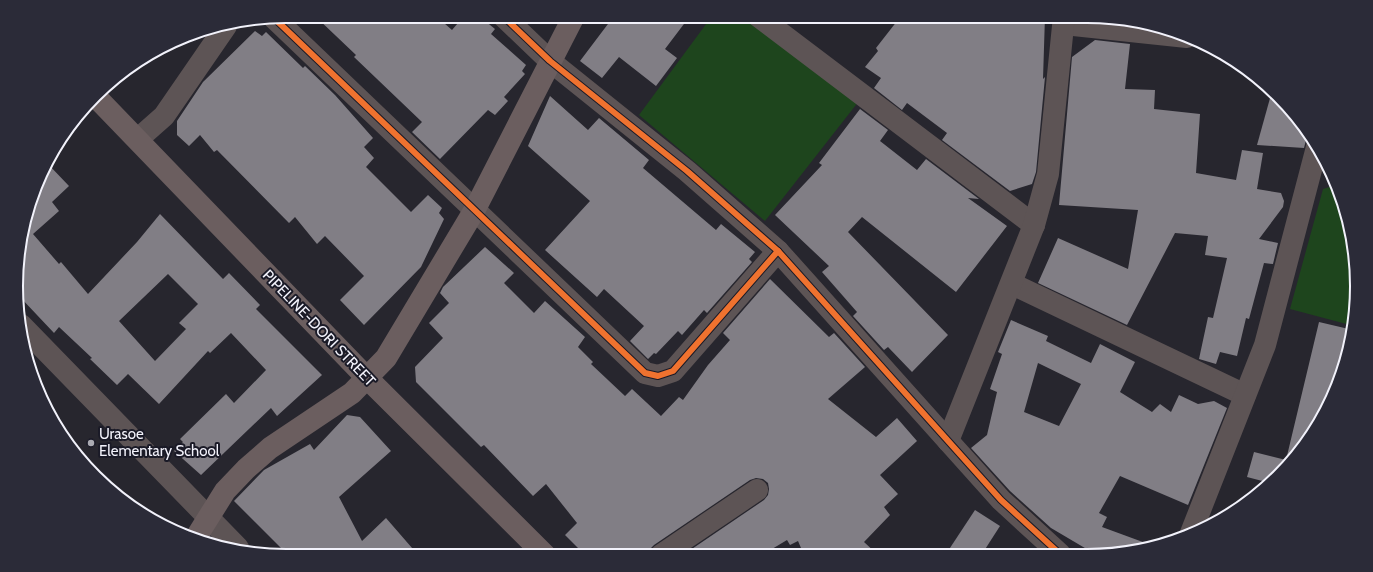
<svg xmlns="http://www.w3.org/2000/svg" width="1373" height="572" viewBox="0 0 1373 572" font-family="Cabin,sans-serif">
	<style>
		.green { fill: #1e451d }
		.building { fill: #817e85; fill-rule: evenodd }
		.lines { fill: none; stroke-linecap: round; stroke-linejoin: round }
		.street { stroke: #5d5455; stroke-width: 22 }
		.secondary { stroke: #6b5e5f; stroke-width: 22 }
		.cycleway-casing { stroke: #1a1a27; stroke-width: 8 }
		.cycleway { stroke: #ef722f; stroke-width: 6 }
		.poi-dot { fill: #ababb3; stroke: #1a1a27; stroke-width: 1.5 }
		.labels { text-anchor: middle; stroke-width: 4; stroke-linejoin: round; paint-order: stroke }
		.street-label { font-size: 15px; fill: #f2f2fb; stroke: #1a1a27 }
		.poi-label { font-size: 15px; fill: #f2f2fb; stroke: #1a1a27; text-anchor: start }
		.rim { fill: none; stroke: #f2f2fb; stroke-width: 2 }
	</style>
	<rect width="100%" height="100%" fill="#27262e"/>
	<g class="green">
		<path d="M712,16h31l116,85 -94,120 -126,-106z"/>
		<path d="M1336,185l12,31 8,52 -2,58 -64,-17 33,-120z"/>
	</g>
	<g class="building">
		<path d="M315,16h121l16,14 12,-14h15l16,13 -4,5 35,31 -4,6 3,3 -21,23 4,4 -13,14 -7,-5 -48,49 -28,-27 10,-10 -68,-65 2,-2z"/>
		<path d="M614,16h76l-25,33 12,9 -21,28 -37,-29 -17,21 -22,-17z"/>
		<path d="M901,16h144l-2,63 2,-2 -9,95 -4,12 -22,7 -68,-51 5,-7 -40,-30 -5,7 -28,-22 7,-10 -16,-11 13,-16 -2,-3z"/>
		<path d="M255,31l7,5 4,-4 37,36 2,-2 30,29 38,43 -9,9 10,11 -8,9 45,45 17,-17 14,13 -3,5 5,6 -23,48 -57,58 -24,-25 24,-24 -39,-40 -8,8 -22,-27 -6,6 -72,-73 -3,2 -14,-17 -11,11 -12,-11v-14l26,-39z"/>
		<path d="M1095,40l35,4 -5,45 30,1 -1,19 46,5 -4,59 40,7 6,-30 21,3 -6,36 24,4 3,8 -1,6 -24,32 19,4 -5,21 -9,-1 -15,56 -3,-1 -9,38 -17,-4 -4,12 -17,-5 9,-42 5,1 14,-60 -22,-3 3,-19 -33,-3 -48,92 -89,-42 20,-45 70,31 10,-59 -79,-5 13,-148z"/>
		<path d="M1272,91l29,30 7,11 -4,16 -47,-3z"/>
		<path d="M550,96l38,34 11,-12 50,42 -6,8 73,62 5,-6 34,28 -6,7 3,3 -45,51 -3,-3 -22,25 -4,-4 -22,23 -2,-1 -6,6 -18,-18 14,-15 -40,-37 -7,8 -52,-47 45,-49 -62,-55z"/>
		<path d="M860,109l28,21 -8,11 37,29 9,-11 53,40 -11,-1 39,28 -51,66 -94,-75 -14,15 100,103 -36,37 -24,-25 -4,3 -31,-34 4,-4 -35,-40 7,-6 -54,-51 47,-50 -3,-2z"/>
		<path d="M47,163l22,23 -17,16 7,9 -26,23 26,30 2,-2 27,32 49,-52 23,-28 63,65 6,-6 31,32 -4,4 66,66 -45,41 -6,-8 -70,67 -27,-24 9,-9 -3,-3 46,-45 8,9 32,-33 -35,-37 -21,20 -2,-2 -49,53 -31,-30 -11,11 -27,-26 2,-1 -33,-31 -5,6 -34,-36 -2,-46 12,-52zM168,274l30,30 -19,19 7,6 -31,32 -36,-40z"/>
		<path d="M485,247l29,26 -10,10 30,30 11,-12 40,36 -7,10 15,15 -2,2 34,32 7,-7 29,27 18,-19 4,3 25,-35 22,-25 -7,-7 47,-54 59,58 5,-4 31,34 -37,32 48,38 21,-19 20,23 -37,34 18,19 -14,13 6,8 -26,27 13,12 -73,1 -6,-14 -8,4 -3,-5 -25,15h-79l81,-55 4,-5 1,-6 -1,-6 -5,-4 -7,-1 -6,2 -96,65 -4,4 -1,6h-64l-20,-20 12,-12 -31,-39 -13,12 -49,-51 -3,2 -65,-65 -1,-15 28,-29 -14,-15 20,-20 -9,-10 3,-6z"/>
		<path d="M1011,320l37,16 -2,5 45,22 9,-19 35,18 -15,30 32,20 8,-8 11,8 8,-17 19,9 16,-3 13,7 -39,97 -68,-29 -21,37 8,4 -5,10 49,18 -29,9h-27l-44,-26 -41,-37 -39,-43 16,-13 10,-43 -7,-3 12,-35 -4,-2zM1038,363l43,21 -22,42 -35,-14z"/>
		<path d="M1319,322l34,8 -10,43 -32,63 -41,47 -23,-6 7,-25 32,8z"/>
		<path d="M347,415l13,2 31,34 -52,46 23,44 24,-23 33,38h-130l-55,-55 30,-31 46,-26 4,6z"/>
		<path d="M975,510l25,16 -18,28h-36z"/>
	</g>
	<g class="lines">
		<g class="street">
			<path d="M503,16l47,45 137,110 91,80 223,249 59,54"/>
			<path d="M758,16l276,209"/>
			<path d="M274,18l371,355 13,3 15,-5 105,-120"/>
			<path d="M1064,24l123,13"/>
			<path d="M138,139l26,-23 62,-90"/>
			<path d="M1012,284l233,111"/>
			<path d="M21,325l217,223"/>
			<path d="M948,441l86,-216 14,-51 16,-158"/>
			<path d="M1191,533l74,-188 52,-198"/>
			<path d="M661,555l96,-65"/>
		</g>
		<g class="secondary">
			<path d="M96,97l270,280 179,178"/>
			<path d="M195,539l30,-48 21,-22 24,-21 82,-55 34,-35 88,-147 100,-195"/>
		</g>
		<defs>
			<g id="cycleway">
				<path d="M503,16l47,45 137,110 91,80 223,249 59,54"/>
				<path d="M274,18l371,355 13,3 15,-5 105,-120"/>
			</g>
		</defs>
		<use href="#cycleway" class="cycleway-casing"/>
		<use href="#cycleway" class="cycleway"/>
	</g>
	<circle class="poi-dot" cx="91" cy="443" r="4"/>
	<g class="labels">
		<g class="street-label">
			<text transform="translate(319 328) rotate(46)" y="5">PIPELINE-DORI STREET</text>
		</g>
		<g class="poi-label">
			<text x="99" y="439">Urasoe<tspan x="99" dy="17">Elementary School</tspan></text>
		</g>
	</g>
	<path d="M0 0H1373V572H0ZM286 23H1087A263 263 0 0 1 1350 286V286A263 263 0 0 1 1087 549H286A263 263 0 0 1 23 286V286A263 263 0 0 1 286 23Z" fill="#2b2b38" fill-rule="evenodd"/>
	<path class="rim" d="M286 23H1087A263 263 0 0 1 1350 286V286A263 263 0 0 1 1087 549H286A263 263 0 0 1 23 286V286A263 263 0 0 1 286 23Z"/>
</svg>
